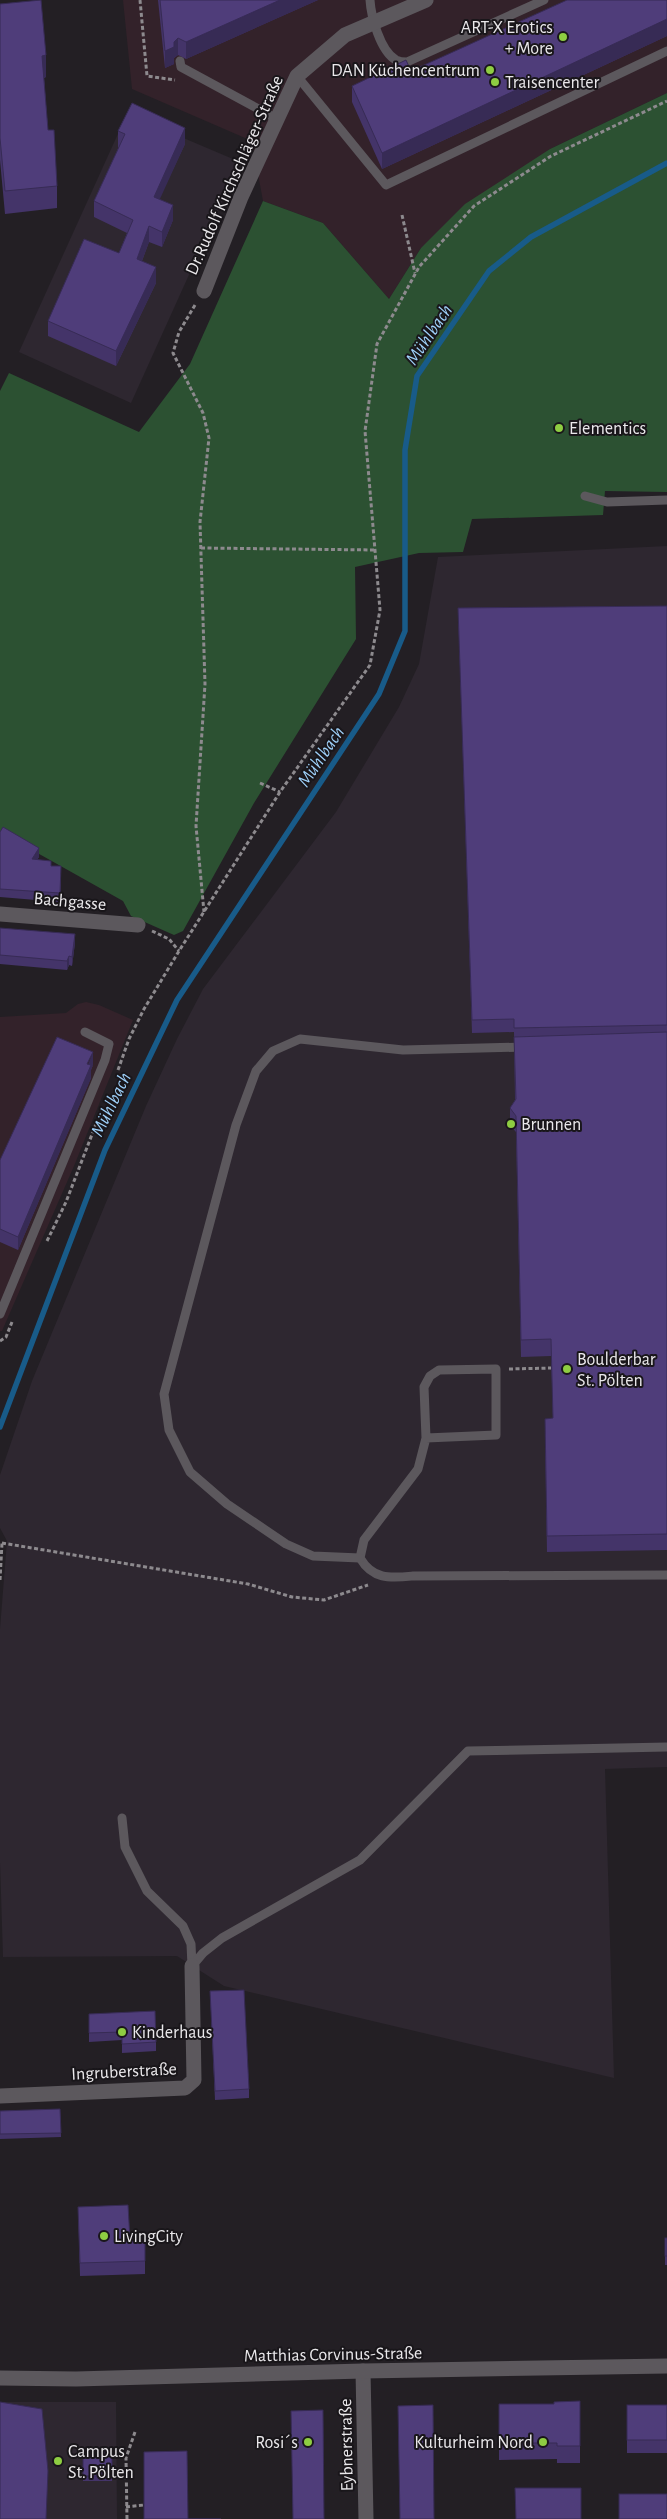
<svg xmlns="http://www.w3.org/2000/svg" width="667" height="2519" viewBox="0 0 667 2519" font-family="'Alegreya Sans',sans-serif">
	<style>
		.commercial { fill: #33222a }
		.built { fill: #2e2730 }
		.green { fill: #2c5132 }
		.lines { fill: none; stroke-linecap: round; stroke-linejoin: round }
		.stream { stroke: #185b89; stroke-width: 5.5 }
		.path { stroke: #8d8a8e; stroke-width: 3; stroke-dasharray: 4 2.5; stroke-linecap: butt }
		.lane { stroke: #5c585d; stroke-width: 9 }
		.street { stroke: #5c585d; stroke-width: 15 }
		.wall { fill: #443469 }
		.shaded-wall { fill: #372b55 }
		.building { fill: #4f3d7a; stroke: #372b55 }
		.poi-dot { fill: #8ecd42; stroke: #19161a; stroke-width: 2 }
		.labels { text-anchor: middle; stroke-width: 4; stroke-linejoin: round; paint-order: stroke }
		.poi-label { font-size: 18px; fill: #eae8eb; stroke: #19161a; text-anchor: start }
		.street-label { font-size: 18px; fill: #eae8eb; stroke: #19161a }
		.water-label { font-size: 19px; font-style: italic; fill: #9fd1fa; stroke: #19161a }
	</style>
	<rect width="100%" height="100%" fill="#231f24"/>
	<g class="commercial">
		<path d="M123,0h544v93l-117,56 -129,99 -32,51 -66,-76 -60,-22 -11,-60 -120,-52z"/>
		<path d="M86,1002l13,3 34,15 -59,146 -72,165h-2v-314l66,-4 12,-9z"/>
	</g>
	<g class="built">
		<path d="M127,114l113,48 -109,241 -112,-51z"/>
		<path d="M667,546v1221l-62,2 9,309 -390,-92 -47,-30 -174,1 -3,-95v-233l7,-88 -7,-13v-53l32,-94 114,-275 31,-67 26,-50 133,-177 63,-105 20,-43 19,-107z"/>
		<path d="M0,2402h116l1,117h-117z"/>
	</g>
	<path class="green" d="M667,93v399l-62,-1 -2,24 -131,4 -9,33 -44,1 -64,14 1,72 -102,164 -71,128 -9,4 -43,-19 -8,-15 -123,-69v-441l9,-18 130,59 51,-68 73,-163 60,22 66,76 32,-51 44,-44 85,-55z"/>
	<g class="lines">
		<path class="stream" d="M0,1427l105,-277 72,-150 202,-306 26,-63v-181l12,-74 72,-105 42,-34 136,-74"/>
		<g class="path">
			<path d="M140,0l7,76 28,4"/>
			<path d="M402,215l13,58"/>
			<path d="M195,305l-16,27 -6,21 30,60 6,25 -9,84 5,162 -9,142 8,86"/>
			<path d="M201,548l174,2"/>
			<path d="M260,783l20,9"/>
			<path d="M152,931l17,8 10,12"/>
			<path d="M118,1070l11,-31 15,-30 35,-58 101,-159 90,-127 10,-55 -15,-179 12,-87 42,-77 55,-61 77,-50 116,-55"/>
			<path d="M47,1241l19,-39 30,-78"/>
			<path d="M0,1341l6,-4 6,-15"/>
			<path d="M509,1369l42,-1"/>
			<path d="M2,1543l246,41 44,13 32,3 44,-15"/>
			<path d="M0,1580l2,-37"/>
			<path d="M126,2507l18,-2"/>
			<path d="M127,2519l-1,-61 9,-26"/>
		</g>
		<g class="lane">
			<path d="M370,0c1,16 10,51 26,60 2,1 8,2 11,2l137,-62"/>
			<path d="M180,61l1,6 96,52"/>
			<path d="M297,76l89,109 281,-134"/>
			<path d="M585,496l22,6 60,-2"/>
			<path d="M0,1314l105,-254 4,-16 -24,-12"/>
			<path d="M426,1438l70,-3v-66l-57,1 -9,6 -6,11 2,51 -8,31 -54,71 -4,18c13,22 30,20 53,18l254,-1"/>
			<path d="M360,1558l-47,-2 -27,-12 -59,-40 -37,-32 -21,-42 -5,-36 72,-269 20,-54 17,-20 27,-12 103,11 121,-3"/>
			<path d="M122,1818l3,29 22,44 36,35 8,18 1,22"/>
			<path d="M192,1966l11,-13 19,-15 138,-78 108,-109 199,-4"/>
		</g>
		<g class="street">
			<path d="M204,291l37,-94 56,-121 48,-41 81,-35"/>
			<path d="M0,914l138,11"/>
			<path d="M0,2096l185,-8 9,-8 -2,-114"/>
			<path d="M363,2371l3,148"/>
			<path d="M0,2378l76,1 287,-8 304,-5"/>
		</g>
	</g>
	<g class="wall">
		<path d="M158,0h160l-132,59 -8,-4 -4,3v6l-9,4z"/>
		<path d="M667,0v36l-285,133 -30,-67v-16l59,-15z"/>
		<path d="M0,4l46,73 -2,1 4,52 9,56v22l-52,6 -5,-54z"/>
		<path d="M118,131l67,13 -26,55 14,21 -11,27 -13,-5 -7,19 14,22 -40,83 -68,-30v-15l71,-68 8,-20 -33,-16v-16l25,-54h-1z"/>
		<path d="M667,606v944l-120,2 -2,-117 8,-17 -2,-62 -30,1 -5,-225 -6,-7v-17l5,-8 -1,-68 -42,1 -14,-425z"/>
		<path d="M0,832l39,25 -2,3 14,6 10,9 -1,27 -60,-5z"/>
		<path d="M0,928l75,15 -3,23 -3,-1 -2,5 -67,-6z"/>
		<path d="M93,1065l-2,5v8l-73,172 -18,-8v-82z"/>
		<path d="M210,1991l39,98v9l-34,2z"/>
		<path d="M89,2014l67,28v9l-34,2v-13l-33,2z"/>
		<path d="M60,2109l1,28 -61,2v-28z"/>
		<path d="M78,2207l52,33 15,21v13l-65,2z"/>
		<rect x="665" y="2238" width="2" height="27"/>
		<path d="M580,2401v62h-23v-4l-58,1v-56h55z"/>
		<rect x="627" y="2405" width="40" height="48"/>
		<rect x="83" y="2449" width="29" height="32"/>
	</g>
	<g class="shaded-wall">
		<path d="M280,0h38l-132,59v-17z"/>
		<path d="M667,19v17l-285,133v-16z"/>
		<path d="M178,38v17l-4,3v6l-9,4v-17z"/>
		<path d="M46,55v22l-4,1v-22z"/>
		<path d="M185,128v16l-31,68v-15z"/>
		<path d="M173,205v15l-11,27v-15z"/>
		<path d="M149,226v16l-12,32v-15z"/>
		<path d="M156,267v16l-40,83v-15z"/>
		<path d="M39,848v9l-7,11v-9z"/>
		<path d="M75,934v9l-3,23v-9z"/>
		<path d="M69,956v9l-2,5v-9z"/>
		<path d="M93,1052v13l-2,5v8l-73,172v-13z"/>
	</g>
	<g class="building">
		<path d="M41,0l5,55 -4,1 6,74h6l3,56 -52,5 -5,-53v-134z"/>
		<path d="M160,0h120l-94,42 -8,-4 -4,4v5l-9,4z"/>
		<path d="M567,0h100v19l-285,134 -30,-67 54,-26 5,11z"/>
		<path d="M132,103l53,25 -31,69 19,8 -11,27 -13,-6 -12,33 19,8 -40,84 -68,-30 36,-82 35,14 14,-33 -39,-19 31,-67 -7,-3z"/>
		<path d="M667,606v419l-153,3v-9l-42,1 -14,-412z"/>
		<path d="M3,827l36,21 -7,11 19,2v5h10l-1,27 -60,-4v-57z"/>
		<path d="M0,928l75,6 -3,23 -3,-1 -2,5 -67,-6z"/>
		<path d="M667,1032v502l-120,2 -2,-117 8,-1 -2,-79 -30,1 -5,-224 -6,-8 6,-9 -2,-62z"/>
		<path d="M57,1037l36,15 -6,12 4,1 -73,172 -18,-8v-69z"/>
		<path d="M244,1990l5,99 -34,2 -5,-100z"/>
		<path d="M155,2011l1,31 -34,2v-12l-33,1v-19z"/>
		<path d="M60,2109l1,24 -61,1v-23z"/>
		<path d="M128,2205l2,35h15v21l-65,2 -2,-56z"/>
		<rect x="665" y="2238" width="2" height="18"/>
		<path d="M580,2401v45h-23v-3h-58v-39h55v-2z"/>
		<path d="M0,2402l42,7 6,62 -2,48h-46z"/>
		<path d="M433,2405l1,114h-34l-2,-113z"/>
		<rect x="627" y="2405" width="40" height="35"/>
		<path d="M323,2410l1,109h-31l-2,-108z"/>
		<rect x="83" y="2449" width="29" height="27"/>
		<path d="M187,2451l1,68h33h-77v-67z"/>
		<path d="M515,2488h66v31h-65z"/>
		<rect x="619" y="2494" width="48" height="25"/>
	</g>
	<g class="poi-dot">
		<circle cx="563" cy="37" r="5"/>
		<circle cx="490" cy="70" r="5"/>
		<circle cx="495" cy="82" r="5"/>
		<circle cx="559" cy="428" r="5"/>
		<circle cx="511" cy="1124" r="5"/>
		<circle cx="567" cy="1369" r="5"/>
		<circle cx="122" cy="2032" r="5"/>
		<circle cx="104" cy="2236" r="5"/>
		<circle cx="308" cy="2442" r="5"/>
		<circle cx="543" cy="2442" r="5"/>
		<circle cx="58" cy="2461" r="5"/>
	</g>
	<g class="labels">
		<g class="poi-label">
			<text x="553" y="33" text-anchor="end">ART-X Erotics<tspan x="553" dy="21">+ More</tspan></text>
			<text x="480" y="76" text-anchor="end">DAN Küchencentrum</text>
			<text x="505" y="88">Traisencenter</text>
			<text x="569" y="434">Elementics</text>
			<text x="521" y="1130">Brunnen</text>
			<text x="577" y="1365">Boulderbar<tspan x="577" dy="21">St. Pölten</tspan></text>
			<text x="132" y="2038">Kinderhaus</text>
			<text x="114" y="2242">LivingCity</text>
			<text x="298" y="2448" text-anchor="end">Rosi´s</text>
			<text x="533" y="2448" text-anchor="end">Kulturheim Nord</text>
			<text x="68" y="2457">Campus<tspan x="68" dy="21">St. Pölten</tspan></text>
		</g>
		<g class="street-label">
			<text transform="translate(234 175) rotate(-66)" y="6">Dr.Rudolf Kirchschläger-Straße</text>
			<text transform="translate(70 901) rotate(5)" y="6">Bachgasse</text>
			<text transform="translate(124 2071) rotate(-3)" y="6">Ingruberstraße</text>
			<text transform="translate(333 2354) rotate(-1)" y="6">Matthias Corvinus-Straße</text>
			<text transform="translate(346 2445) rotate(-91)" y="6">Eybnerstraße</text>
		</g>
		<g class="water-label">
			<text transform="translate(428 334) rotate(-56)" y="7">Mühlbach</text>
			<text transform="translate(320 756) rotate(-56)" y="7">Mühlbach</text>
			<text transform="translate(110 1104) rotate(-64)" y="7">Mühlbach</text>
		</g>
	</g>
</svg>
